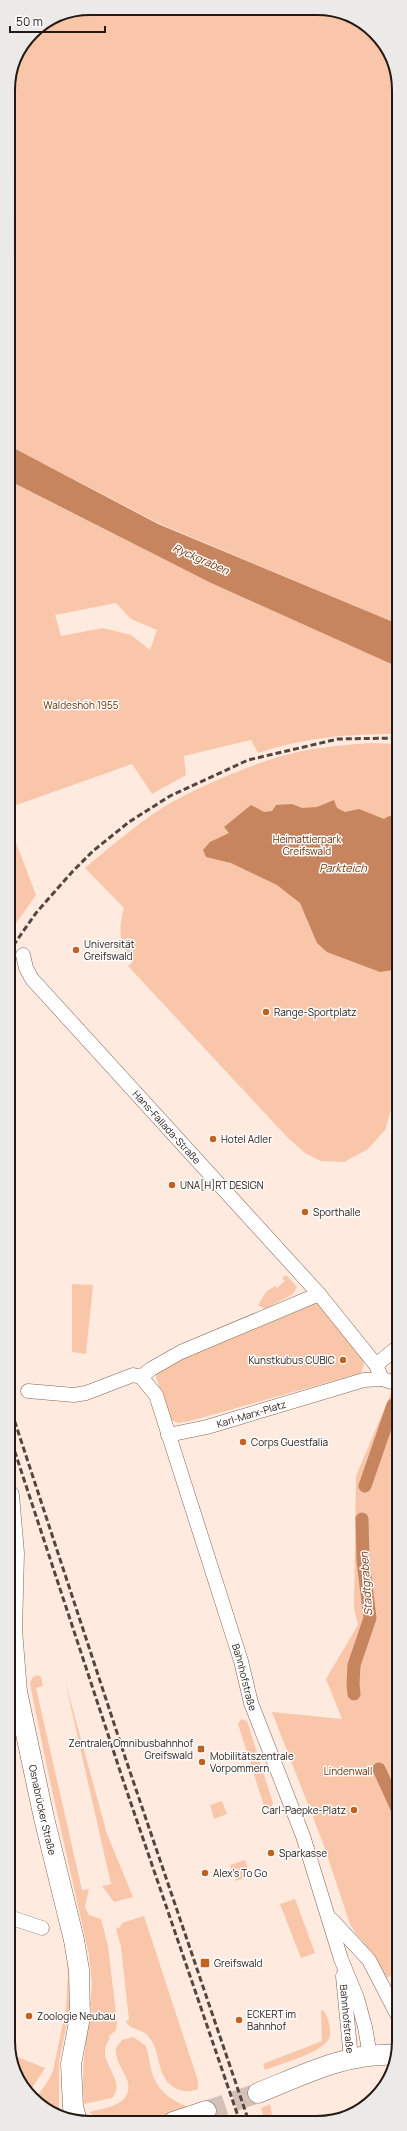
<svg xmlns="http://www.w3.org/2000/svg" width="407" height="2131" viewBox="0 0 407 2131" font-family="Manrope,sans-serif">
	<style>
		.green { fill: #f9c6a9; fill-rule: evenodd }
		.water { fill: #c6855f }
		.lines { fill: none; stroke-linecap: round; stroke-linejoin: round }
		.canal { stroke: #c6855f; stroke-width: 13 }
		.secondary-tunnel { stroke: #d3c0b6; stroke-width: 20; stroke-dasharray: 20 10; stroke-linecap: butt }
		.street-casing { stroke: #816555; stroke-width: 15 }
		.secondary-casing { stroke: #816555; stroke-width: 21 }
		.street { stroke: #fff; stroke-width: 14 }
		.secondary { stroke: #fff; stroke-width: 20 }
		.rail { stroke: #54463f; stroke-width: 3; stroke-dasharray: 6 3; stroke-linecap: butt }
		.poi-dot { fill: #c2621e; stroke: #fcfcfc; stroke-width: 1.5 }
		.labels { text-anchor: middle; stroke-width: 3; stroke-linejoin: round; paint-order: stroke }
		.park-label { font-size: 10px; fill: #6c2f00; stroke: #fcfcfc }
		.poi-label { font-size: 10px; fill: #251913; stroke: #fcfcfc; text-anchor: start }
		.street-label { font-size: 10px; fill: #251913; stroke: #fcfcfc }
		.water-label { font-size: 11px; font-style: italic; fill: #76390c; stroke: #fcfcfc }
		.rim { fill: none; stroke: #251913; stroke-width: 2 }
	</style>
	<rect width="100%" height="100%" fill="#ffeadf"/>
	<g class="green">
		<path d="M90,8l248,3 41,25 19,44v544l-240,-101 -150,-78v-360l6,-26 18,-27 27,-18z"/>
		<path d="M8,480l203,103 187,84v67c-51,0 -91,3 -140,19l-7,-13 -67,16 2,19 -34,19 -20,-30 -124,44zM116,603l15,16 26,11 -7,20 -19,-15 -28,-7 -42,8 -6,-21z"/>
		<path d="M371,743l27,1 1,353 -9,16 -5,17 -17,19 -24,13 -23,-1 -16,-8 -18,-16 -159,-171 4,-3c-13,-17 -14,-35 -8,-55l-39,-40c28,-23 57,-49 89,-67 31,-17 82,-39 116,-47 26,-7 54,-9 81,-11z"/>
		<path d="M8,822l28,73 -28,40z"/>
		<path d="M286,1275l11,12 -4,7 -28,15 -7,-4 8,-13 9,-6 2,2 8,-7 -3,-3z"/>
		<path d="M72,1284l21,1 -7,69 -14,-2z"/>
		<path d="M317,1299l46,60 1,6 -3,8 -171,48 -12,2 -10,-5 -12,-42 5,-8z"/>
		<path d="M395,1392l4,1v579l-13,6 -21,-34 -9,-10 -6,-10 -27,-81 -51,-131 70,7 -16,-40 32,-54 -4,-17 2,-132 35,-83z"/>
		<path d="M37,1675l4,2 2,9 -7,2 46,202 7,-1 -4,18 4,8 12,4 7,27 9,76 -1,8 -8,7 2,1c-2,4 -5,8 -5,12 -2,16 21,33 7,48l-28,6c-3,-34 1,-64 8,-98h-2l2,-22 -3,-29 -41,-183 -18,-88 2,-6z"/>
		<path d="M65,1681l42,153 26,63 -19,5 -12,-16 9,-2z"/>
		<path d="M241,1719l6,2 26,82 -3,6 -6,-3 -26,-82z"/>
		<path d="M222,1801l5,13 -13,5 -4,-14z"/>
		<path d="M245,1860l6,16 -15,5 -6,-16z"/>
		<path d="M295,1899l20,54 -14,5 -21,-54z"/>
		<path d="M58,1913l17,71 -16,78v50h-1l-23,-13 13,-18 5,-10 13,-63 2,-34 -2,-21z"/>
		<path d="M144,1916l54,165v8c-7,3 -14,3 -21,0 -23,-11 -14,-37 -29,-53 -6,-8 -18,-5 -22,-15l3,-1 -8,-73 -5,-18 4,-2 2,-4z"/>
		<path d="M323,2010c4,5 5,8 6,14 1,5 2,11 0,15 -8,14 -49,25 -64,31l-2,-6 59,-23 -1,-30z"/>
		<path d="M133,2037l12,8c4,8 4,16 6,24 5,22 20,31 39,39 -27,8 -78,23 -101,4 18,-4 48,-8 37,-35 -5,-10 -11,-18 -10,-29l6,-8z"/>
		<path d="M10,2054l35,14 -17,26z"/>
		<path d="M270,2104l2,10 -8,4 -3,-10z"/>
	</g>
	<g class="water">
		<path d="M8,445l150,79 240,100v43l-187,-84 -203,-103z"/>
		<path d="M334,800l3,8 8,4 14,-3 25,10 5,-3 10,2v151l-19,3 -53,-20 -10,-9 -17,-40 -23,-18 -46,-22 -25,-6 -3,-7 7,-8 19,-9 -5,-6 27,-22 13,7 8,-1 4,-6 16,-1 10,4 15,-1z"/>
	</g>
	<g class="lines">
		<g class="canal">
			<path d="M365,1486l28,-81"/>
			<path d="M354,1694l-1,-10 1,-19 16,-47 -7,-57 -1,-42"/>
			<path d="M379,1769l20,44"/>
		</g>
		<path class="secondary-tunnel" d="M206,2111l52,-18"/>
		<defs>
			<g id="street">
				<path id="s1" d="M23,955l3,13 6,11 287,315 57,71 6,14"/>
				<path d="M376,1365l23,-19"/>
				<path d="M141,1377l10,-8 30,-17 138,-58"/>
				<path id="s2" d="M28,1391l46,4 12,-2 47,-18 8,2 15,18 85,266 10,42 52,133 38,123 16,39 8,29 5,29"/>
				<path id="s3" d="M168,1435l39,-8 157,-47 18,-1 17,5"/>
				<path d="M9,1917l33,11"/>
				<path d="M332,1920l37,40 30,58"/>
				<path id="s4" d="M343,1976l8,83"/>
			</g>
			<g id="secondary">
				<path id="s5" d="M9,1495l5,58 -2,77 5,62 27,126 30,122 5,30 1,47 -9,47 2,43 4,14"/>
				<path d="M258,2093c43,-17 89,-41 137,-38"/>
				<path d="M173,2122l33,-11"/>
			</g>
		</defs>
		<use href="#street" class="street-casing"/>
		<use href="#secondary" class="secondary-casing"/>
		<use href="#street" class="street"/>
		<use href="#secondary" class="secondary"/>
		<g class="rail">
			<path d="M8,953l28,-40 37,-42 20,-20 36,-29 41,-26 78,-36 90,-21 60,-1"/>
			<path d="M9,1404l117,356 123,362"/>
			<path d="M9,1434l115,349 116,339"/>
		</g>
	</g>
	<g class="poi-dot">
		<circle cx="76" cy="950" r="4"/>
		<circle cx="266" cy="1012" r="4"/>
		<circle cx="213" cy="1139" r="4"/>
		<circle cx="172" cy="1185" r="4"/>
		<circle cx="305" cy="1212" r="4"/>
		<circle cx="343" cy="1360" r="4"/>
		<circle cx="243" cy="1442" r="4"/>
		<rect x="197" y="1745" width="8" height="8" rx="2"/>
		<circle cx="202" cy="1762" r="4"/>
		<circle cx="354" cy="1810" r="4"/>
		<circle cx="271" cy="1853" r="4"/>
		<circle cx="205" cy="1873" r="4"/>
		<rect x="200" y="1958" width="10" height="10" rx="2"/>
		<circle cx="29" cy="2016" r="4"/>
		<circle cx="239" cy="2020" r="4"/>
	</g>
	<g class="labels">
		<g class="park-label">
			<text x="81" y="709">Waldeshöh 1955</text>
			<text x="307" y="843">Heimattierpark<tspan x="307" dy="12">Greifswald</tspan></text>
			<text x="348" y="1775">Lindenwall</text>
		</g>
		<g class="poi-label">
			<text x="84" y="948">Universität<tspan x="84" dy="12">Greifswald</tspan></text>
			<text x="274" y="1016">Range-Sportplatz</text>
			<text x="221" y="1143">Hotel Adler</text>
			<text x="180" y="1189">UNA[H]RT DESIGN</text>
			<text x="313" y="1216">Sporthalle</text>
			<text x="335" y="1364" text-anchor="end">Kunstkubus CUBIC</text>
			<text x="251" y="1446">Corps Guestfalia</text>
			<text x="193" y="1747" text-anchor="end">Zentraler Omnibusbahnhof<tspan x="193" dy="12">Greifswald</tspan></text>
			<text x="210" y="1760">Mobilitätszentrale<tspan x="210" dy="12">Vorpommern</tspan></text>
			<text x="346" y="1814" text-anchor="end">Carl-Paepke-Platz</text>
			<text x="279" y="1857">Sparkasse</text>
			<text x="213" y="1877">Alex's To Go</text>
			<text x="214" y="1967">Greifswald</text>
			<text x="247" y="2018">ECKERT im<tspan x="247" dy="12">Bahnhof</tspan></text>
			<text x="37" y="2020">Zoologie Neubau</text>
		</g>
		<g class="street-label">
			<text dy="4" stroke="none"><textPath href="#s1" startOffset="226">Hans-Fallada-Straße</textPath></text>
			<text dy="4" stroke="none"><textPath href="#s3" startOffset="86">Karl-Marx-Platz</textPath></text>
			<text dy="4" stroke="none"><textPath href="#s2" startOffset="436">Bahnhofstraße</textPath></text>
			<text dy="4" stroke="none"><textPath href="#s5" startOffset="318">Osnabrücker Straße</textPath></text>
			<text dy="4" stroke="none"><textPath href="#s4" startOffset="43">Bahnhofstraße</textPath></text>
		</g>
		<g class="water-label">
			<text transform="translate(201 559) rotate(24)" y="4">Ryckgraben</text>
			<text x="343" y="872">Parkteich</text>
			<text transform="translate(366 1584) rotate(-94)" y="4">Stadtgraben</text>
		</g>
	</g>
	<path d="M0 0H407V2131H0ZM90 15H317A75 75 0 0 1 392 90V2041A75 75 0 0 1 317 2116H90A75 75 0 0 1 15 2041V90A75 75 0 0 1 90 15Z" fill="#ebeae9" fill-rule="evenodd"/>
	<path class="rim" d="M90 15H317A75 75 0 0 1 392 90V2041A75 75 0 0 1 317 2116H90A75 75 0 0 1 15 2041V90A75 75 0 0 1 90 15Z"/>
	<path d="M10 26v6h95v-6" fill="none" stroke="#251913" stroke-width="2"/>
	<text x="16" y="26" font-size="12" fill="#251913" stroke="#fcfcfc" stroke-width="3" paint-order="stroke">50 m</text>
</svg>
